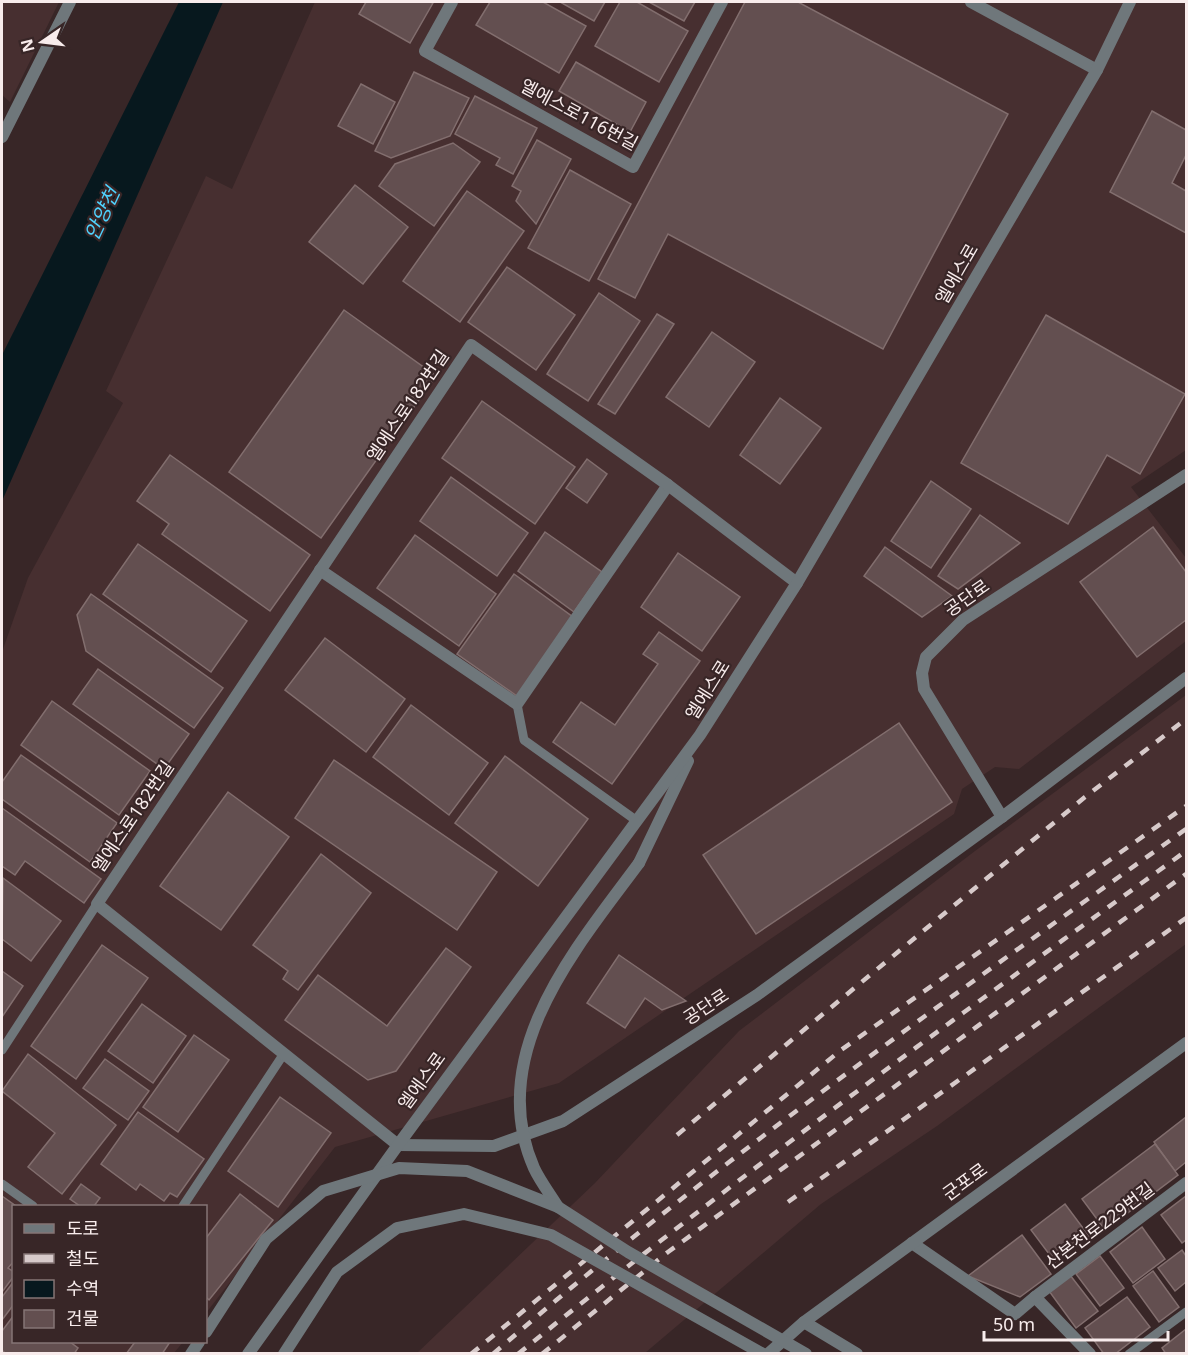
<svg xmlns="http://www.w3.org/2000/svg" width="1188" height="1355" viewBox="0 0 1188 1355" font-family="'Noto Sans','Noto Sans KR',sans-serif">
	<style>
		.built { fill: #472f30 }
		.water { fill: #07181e }
		.building { fill: #634f50; stroke: #826e6e; stroke-width: 1.5 }
		.lines { fill: none; stroke-linecap: round; stroke-linejoin: round }
		.service { stroke: #6f777b; stroke-width: 9 }
		.minor { stroke: #6f777b; stroke-width: 12 }
		.tertiary { stroke: #6f777b; stroke-width: 12 }
		.rail { stroke: #d7caca; stroke-width: 4.5; stroke-dasharray: 10 10; stroke-linecap: butt }
		.tertiary-bridge { stroke: #6f777b; stroke-width: 12 }
		.labels { text-anchor: middle; stroke-width: 4.5; stroke-linejoin: round; paint-order: stroke }
		.street-label { font-size: 18px; fill: #f8ecec; stroke: #382627 }
		.water-label { font-size: 20px; font-style: italic; fill: #4fd2fd; stroke: #382627 }
	</style>
	<rect width="100%" height="100%" fill="#382627"/>
	<g class="built">
		<path d="M2,2h57l-49,100 -8,-7z"/>
		<path d="M315,2h871v448l-55,37 55,71v83l-167,128 -24,-2 -33,22 -8,25 -395,269 -224,64 -129,166v-107h-192v136h169l-9,11h-172v-701l26,-74 95,-175 -17,-12 100,-215 26,13z"/>
		<path d="M1186,695v249l-249,182 -116,78 -176,149 -229,1 179,-171 144,-152 236,-180z"/>
	</g>
	<path class="water" d="M179,2h44l-221,499v-146z"/>
	<g class="building">
		<path d="M366,2h64l3,1 -23,40 -51,-29z"/>
		<path d="M490,2h53l43,24 -27,47 -83,-48z"/>
		<path d="M560,2h45l-11,19z"/>
		<path d="M620,2h17l51,29 -29,51 -64,-36z"/>
		<path d="M649,2h46l-11,19z"/>
		<path d="M745,2h53l210,112 -125,235 -215,-115 -33,64 -37,-19z"/>
		<path d="M576,62l70,40 -16,30 -71,-41z"/>
		<path d="M414,72l55,26 -19,38 -59,22 -16,-7z"/>
		<path d="M361,84l34,18 -22,42 -35,-18z"/>
		<path d="M475,96l62,32 -24,46 -17,-9 4,-7 -45,-24z"/>
		<path d="M1152,111l34,19v25l-14,28 14,8v42l-76,-41z"/>
		<path d="M537,140l34,19 -35,65 -20,-23 5,-10 -9,-5z"/>
		<path d="M453,143l27,19 -46,64 -55,-40 16,-22z"/>
		<path d="M570,170l61,34 -42,77 -61,-33z"/>
		<path d="M355,185l53,42 -45,57 -54,-42z"/>
		<path d="M467,191l57,40 -64,91 -57,-41z"/>
		<path d="M507,267l68,48 -39,55 -68,-48z"/>
		<path d="M599,293l41,28 -52,80 -41,-27z"/>
		<path d="M344,310l92,66 -115,162 -92,-66z"/>
		<path d="M657,314l17,10 -59,90 -17,-10z"/>
		<path d="M1046,315l139,79 -45,80 -33,-19 -39,69 -107,-61z"/>
		<path d="M712,332l43,30 -46,65 -43,-30z"/>
		<path d="M780,398l41,30 -41,56 -40,-29z"/>
		<path d="M482,401l93,66 -40,57 -93,-66z"/>
		<path d="M170,455l140,100 -40,56 -108,-77 7,-10 -32,-23z"/>
		<path d="M587,459l20,15 -20,29 -21,-15z"/>
		<path d="M451,477l77,56 -31,43 -77,-55z"/>
		<path d="M931,481l40,28 -40,59 -40,-27z"/>
		<path d="M980,515l40,28 -62,46 -20,-13z"/>
		<path d="M1153,527l33,45v48l-49,37 -57,-75z"/>
		<path d="M545,532l57,40 -28,40 -56,-41z"/>
		<path d="M415,535l81,59 -37,52 -82,-58z"/>
		<path d="M138,544l109,77 -36,51 -108,-78z"/>
		<path d="M885,547l67,49 -30,21 -58,-41z"/>
		<path d="M678,553l62,44 -38,54 -61,-44z"/>
		<path d="M514,574l59,43 -56,79 -60,-42z"/>
		<path d="M91,594l132,94 -29,40 -108,-77 -9,-36z"/>
		<path d="M659,632l41,29 -88,123 -59,-42 28,-40 34,23 43,-61 -15,-10z"/>
		<path d="M325,638l80,61 -39,53 -81,-62z"/>
		<path d="M98,669l91,65 -25,35 -91,-65z"/>
		<path d="M52,701l98,70 -31,44 -98,-70z"/>
		<path d="M411,705l77,58 -39,52 -76,-58z"/>
		<path d="M899,723l53,79 -196,132 -53,-79z"/>
		<path d="M21,755l96,68 -27,39 -88,-63v-17z"/>
		<path d="M505,756l83,63 -50,67 -83,-63z"/>
		<path d="M334,760l163,112 -40,58 -162,-112z"/>
		<path d="M228,792l61,45 -68,93 -61,-44z"/>
		<path d="M2,808l99,71 -17,24 -59,-42 -10,14 -13,-9z"/>
		<path d="M321,854l50,39 -73,97 -15,-11 5,-8 -35,-26z"/>
		<path d="M3,878l58,43 -30,40 -29,-22z"/>
		<path d="M102,945l46,33 -72,101 -45,-33z"/>
		<path d="M446,948l25,19 -75,104 -28,9 -83,-60 33,-45 69,51z"/>
		<path d="M619,955l67,46 -24,9 -17,-12 -20,30 -38,-25z"/>
		<path d="M2,971l21,15 -21,31z"/>
		<path d="M142,1004l44,32 -33,47 -45,-32z"/>
		<path d="M194,1035l35,25 -51,72 -35,-25z"/>
		<path d="M28,1054l88,71 -54,69 -34,-27 27,-34 -53,-42z"/>
		<path d="M105,1059l44,32 -21,29 -45,-32z"/>
		<path d="M280,1097l51,36 -53,74 -50,-36z"/>
		<path d="M138,1112l66,47 -27,38 -7,-4 -6,8 -24,-17 -4,6 -35,-26z"/>
		<path d="M1186,1117v45l-11,9 -21,-29z"/>
		<path d="M1155,1144l23,31 -73,55 -23,-31z"/>
		<path d="M81,1184l19,14 -6,8h-14l-10,-7z"/>
		<path d="M240,1194l33,26 -64,80 -3,-3v-59z"/>
		<path d="M2,1196l14,10h-2v55l-6,7 6,4v4l-12,16z"/>
		<path d="M1186,1196v44l-4,3 -21,-28z"/>
		<path d="M1065,1204l24,32 -34,26 -24,-32z"/>
		<path d="M1142,1227l23,32 -32,24 -23,-31z"/>
		<path d="M1022,1235l29,39 -31,23 -52,-21z"/>
		<path d="M1182,1250l4,6v26l-11,9 -17,-23z"/>
		<path d="M1100,1256l24,32 -24,18 -24,-32z"/>
		<path d="M1153,1271l26,36 -20,15 -26,-36z"/>
		<path d="M1070,1275l28,36 -22,17 -27,-37z"/>
		<path d="M14,1281v23l-12,16v-23z"/>
		<path d="M1127,1297l23,30 -35,27h-11l-19,-26z"/>
		<path d="M14,1315v27h56l8,6 -4,6h-68l-4,-4v-19z"/>
		<path d="M1186,1329v25h-20l-4,-6z"/>
		<path d="M135,1342h35l-8,12h-36z"/>
	</g>
	<g class="lines">
		<g class="service">
			<path d="M517,704l7,36 113,81"/>
			<path d="M2,1050l95,-146"/>
			<path d="M2,1184l31,22"/>
			<path d="M183,1206l100,-151"/>
			<path d="M1129,1354l57,-42"/>
		</g>
		<g class="minor">
			<path d="M452,2l-27,49 208,116 89,-165"/>
			<path d="M971,2l126,68"/>
			<path d="M2,137l68,-135"/>
			<path d="M320,570l197,134 151,-219"/>
			<path d="M1002,817l-78,-128 -2,-16 4,-16 37,-37 223,-145"/>
			<path d="M398,1145l-301,-241 374,-559 197,140 129,98"/>
			<path d="M912,1243l103,71 20,-17 55,57"/>
			<path d="M1035,1297l151,-114"/>
		</g>
		<g class="tertiary">
			<path d="M639,863l49,-102"/>
			<path d="M398,1145l96,1 69,-25 194,-126 245,-178 184,-139"/>
			<path d="M804,1322l53,32"/>
			<path d="M191,1354l8,-12"/>
			<path d="M248,1354l150,-209 302,-410 97,-152 300,-513 33,-68"/>
			<path d="M768,1354l36,-32 382,-279"/>
		</g>
		<g class="rail">
			<path d="M677,1135l408,-338 101,-78"/>
			<path d="M788,1202l398,-284"/>
			<path d="M471,1354l370,-304 345,-244"/>
			<path d="M493,1354c219,-190 458,-357 693,-525"/>
			<path d="M518,1354c217,-176 442,-340 668,-503"/>
			<path d="M542,1354l126,-102 518,-378"/>
		</g>
		<g class="tertiary-bridge">
			<path d="M558,1207c-8,-13 -18,-26 -24,-39 -50,-114 42,-220 105,-305"/>
			<path d="M206,1332l60,-93 57,-48 76,-23 68,3 91,36 70,45 178,102"/>
			<path d="M284,1354l53,-82 60,-44 67,-14 87,21 212,119"/>
		</g>
	</g>
	<g class="labels">
		<g class="street-label">
			<text transform="translate(579 115) rotate(28)" y="6">엘에스로116번길</text>
			<text transform="translate(957 274) rotate(-60)" y="6">엘에스로</text>
			<text transform="translate(408 406) rotate(-56)" y="6">엘에스로182번길</text>
			<text transform="translate(967 598) rotate(-35)" y="6">공단로</text>
			<text transform="translate(708 690) rotate(-58)" y="6">엘에스로</text>
			<text transform="translate(133 817) rotate(-56)" y="6">엘에스로182번길</text>
			<text transform="translate(706 1007) rotate(-33)" y="6">공단로</text>
			<text transform="translate(422 1081) rotate(-54)" y="6">엘에스로</text>
			<text transform="translate(965 1182) rotate(-36)" y="6">군포로</text>
			<text transform="translate(1100 1226) rotate(-37)" y="6">산본천로229번길</text>
		</g>
		<g class="water-label">
			<text transform="translate(102 214) rotate(-65)" y="7">안양천</text>
		</g>
	</g>
	<rect width="1188" height="1355" fill="none" stroke="#f8ecec" stroke-width="6"/>
	<rect x="12" y="1205" width="195" height="138" fill="#382627" stroke="#857576" stroke-width="1.5"/>
	<rect x="24" y="1224" width="30" height="9" fill="#6f777b" stroke="#857576" stroke-width="1.5"/>
	<text x="66" y="1235" font-size="18" fill="#f8ecec">도로</text>
	<rect x="24" y="1254" width="30" height="9" fill="#d7caca" stroke="#857576" stroke-width="1.5"/>
	<text x="66" y="1265" font-size="18" fill="#f8ecec">철도</text>
	<rect x="24" y="1280" width="30" height="18" fill="#07181e" stroke="#857576" stroke-width="1.5"/>
	<text x="66" y="1295" font-size="18" fill="#f8ecec">수역</text>
	<rect x="24" y="1310" width="30" height="18" fill="#634f50" stroke="#857576" stroke-width="1.5"/>
	<text x="66" y="1325" font-size="18" fill="#f8ecec">건물</text>
	<g transform="translate(42 42) rotate(256)" stroke="#382627" stroke-width="4.5" paint-order="stroke">
	<path d="M0-4.5L10 22L0 15L-10 22Z" fill="#f8ecec"/>
	<text y="-9" font-size="16" font-weight="bold" text-anchor="middle" fill="#f8ecec">N</text>
	</g>
	<path d="M984 1331v9h184v-9" fill="none" stroke="#f8ecec" stroke-width="3"/>
	<text x="993" y="1331" font-size="18" fill="#f8ecec" stroke="#382627" stroke-width="4.5" paint-order="stroke">50 m</text>
</svg>
